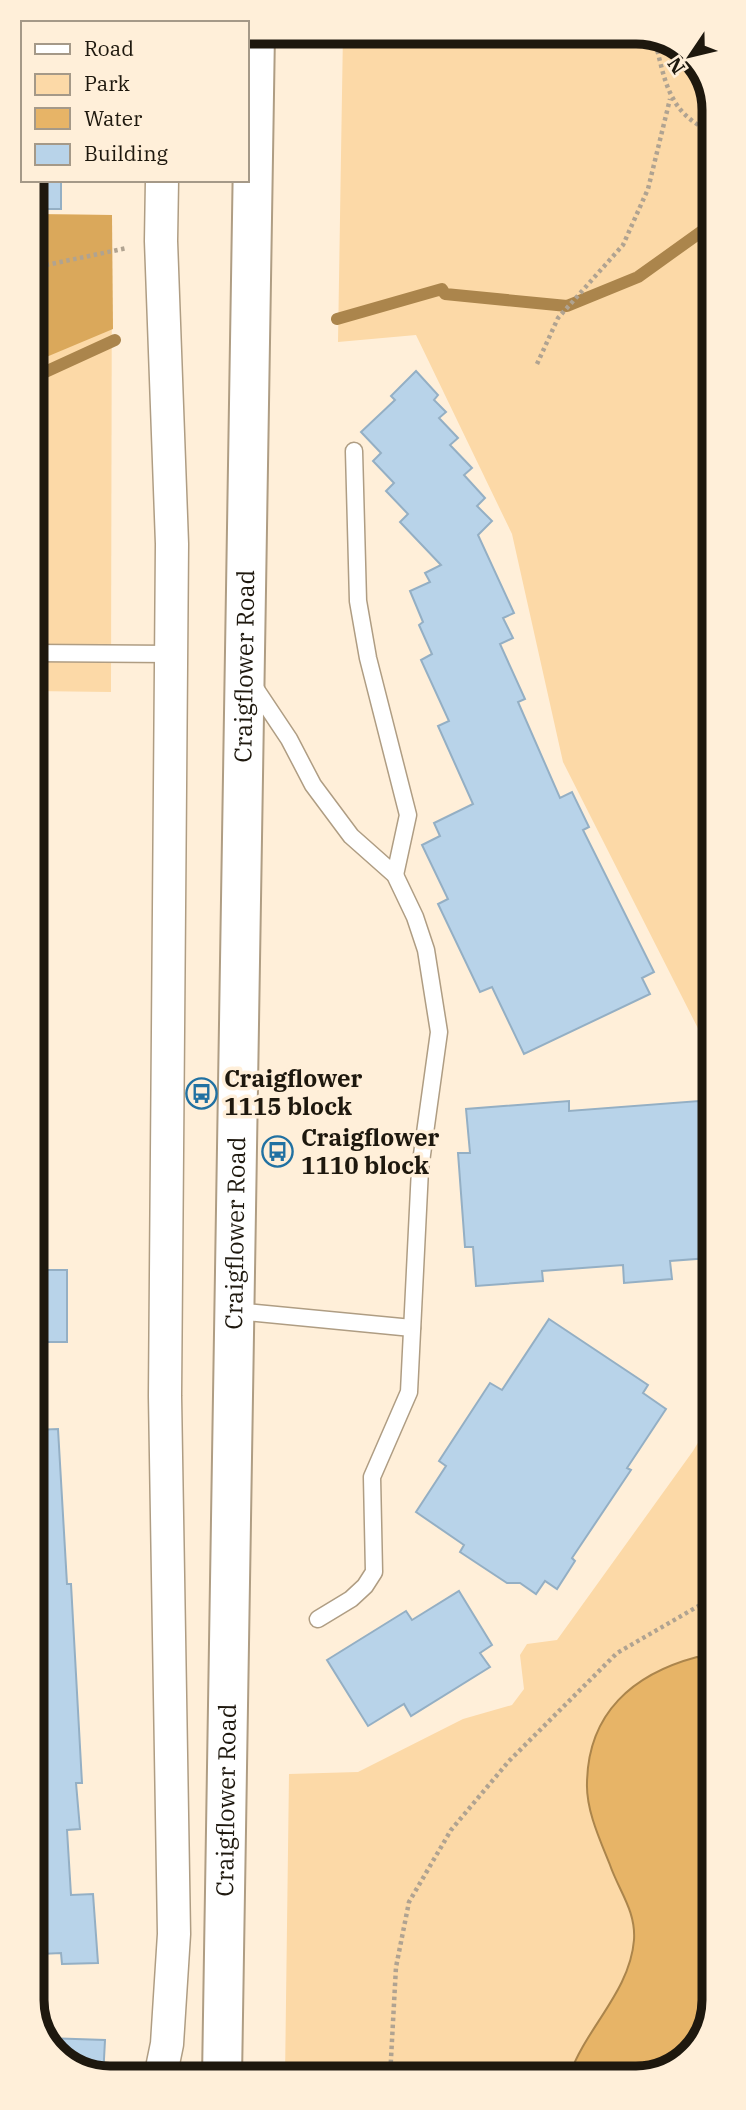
<svg xmlns="http://www.w3.org/2000/svg" width="746" height="2110" viewBox="0 0 746 2110" font-family="'IBM Plex Serif',serif">
	<style>
		.green { fill: #fcd9a7 }
		.forest { fill: #daa85b }
		.water { fill: #e7b467; stroke: #ab854c; stroke-width: 2 }
		.lines { fill: none; stroke-linecap: round; stroke-linejoin: round }
		.stream { stroke: #ab854c; stroke-width: 12 }
		.building { fill: #b8d3e9; stroke: #94afc4; stroke-width: 2 }
		.lane-casing { stroke: #af9d83; stroke-width: 19 }
		.street-casing { stroke: #af9d83; stroke-width: 35 }
		.secondary-casing { stroke: #af9d83; stroke-width: 42 }
		.path { stroke: #b0a391; stroke-width: 4.5; stroke-dasharray: 3.5 3.5; stroke-linecap: butt }
		.lane { stroke: #fff; stroke-width: 16 }
		.street { stroke: #fff; stroke-width: 32 }
		.secondary { stroke: #fff; stroke-width: 38 }
		.labels { text-anchor: middle; stroke-width: 7; stroke-linejoin: round; paint-order: stroke }
		.street-label { font-size: 24px; fill: #1e180e; stroke: #ffefd9 }
		.poi-label { font-size: 24px; font-weight: bold; fill: #1e180e; stroke: #ffefd9; text-anchor: start }
		.rim { fill: none; stroke: #1e180e; stroke-width: 9 }
	</style>
	<rect width="100%" height="100%" fill="#ffefd9"/>
	<g class="green">
		<path d="M343,32h299l46,19 24,39 1,968 -150,-296 -51,-228 -96,-199 -78,7z"/>
		<path d="M32,214l80,1 -1,477 -79,-1z"/>
		<path d="M714,1416v585l-16,47 -42,28 -371,2 4,-304 69,-2 105,-53 49,-14 12,-16 -4,-34 7,-11 30,-4 136,-189z"/>
	</g>
	<path class="forest" d="M32,214l80,1 1,114 -81,34z"/>
	<path class="water" d="M697,1657l17,1v343l-16,47 -42,28h-90l4,-2c16,-46 60,-83 64,-134 2,-29 -15,-49 -24,-75 -10,-25 -24,-55 -23,-82 1,-70 46,-109 110,-126z"/>
	<g class="lines">
		<g class="stream">
			<path d="M337,319l105,-30 3,5 122,12 71,-29 74,-53"/>
			<path d="M32,378l83,-38"/>
		</g>
	</g>
	<g class="building">
		<rect x="32" y="180" width="29" height="29"/>
		<path d="M416,371l22,24 -4,5 12,12 -7,6 19,20 -8,7 22,23 -8,7 21,23 -8,8 15,15 -14,14 36,78 -11,5 10,20 -13,6 25,55 -7,3 42,96 12,-6 17,35 -6,3 71,142 -12,6 8,16 -126,60 -32,-67 -12,5 -42,-88 10,-5 -26,-54 18,-9 -6,-13 39,-19 -35,-78 11,-5 -28,-61 11,-6 -13,-29 4,-3 -13,-31 20,-9 -5,-9 16,-8 -41,-43 8,-8 -22,-23 8,-8 -21,-22 8,-8 -20,-21 34,-32 -4,-4z"/>
		<path d="M569,1101v10l130,-10 2,32 12,-1v100l-6,1 2,25 -39,3 2,18 -48,4 -1,-18 -81,6 1,10 -67,5 -3,-39h-8l-7,-94h12l-4,-44z"/>
		<rect x="33" y="1270" width="34" height="72"/>
		<path d="M549,1319l99,66 -5,8 23,16 -39,59 4,2 -59,88 3,3 -18,28 -12,-8 -9,13 -16,-11h-13l-47,-31 4,-7 -48,-33 30,-46 -7,-5 51,-78 12,7z"/>
		<path d="M58,1429l9,155h4l11,199h-6l4,46 -13,1 4,65 22,-1 5,69 -36,1 -1,-11 -20,1 -1,-16h-6l-1,-508z"/>
		<path d="M459,1591l33,54 -12,8 10,14 -79,49 -7,-12 -36,22 -41,-66 79,-49 6,9z"/>
		<path d="M45,2038l60,2 -2,38 -45,-19z"/>
	</g>
	<g class="lines">
		<defs>
			<g id="lane">
				<path d="M354,451l4,150 10,57 40,157 -13,60"/>
				<path d="M32,653l140,1"/>
				<path d="M253,685l36,54 24,46 38,51 44,39 20,42 11,33 13,82 -19,137 -11,223 -37,85 2,95 -9,14 -14,13 -33,20"/>
				<path d="M236,1311l176,17"/>
			</g>
			<path id="street" d="M160,2078l7,-34 7,-110 -9,-538 7,-852 -11,-303 1,-61"/>
			<g id="secondary">
				<path id="s1" d="M222,2078l33,-2046"/>
			</g>
		</defs>
		<use href="#lane" class="lane-casing"/>
		<use href="#street" class="street-casing"/>
		<use href="#secondary" class="secondary-casing"/>
		<g class="path">
			<path d="M654,37c11,42 13,76 58,95"/>
			<path d="M32,268l95,-20"/>
			<path d="M537,364l21,-46 65,-73 25,-56 22,-90"/>
			<path d="M390,2077l6,-110 13,-65 42,-72 58,-69 108,-108 97,-56"/>
		</g>
		<use href="#lane" class="lane"/>
		<use href="#street" class="street"/>
		<use href="#secondary" class="secondary"/>
	</g>
	<defs>
		<symbol id="bus-ring" viewBox="-11 -11 22 22"><circle r="9.5" fill="#ffefd9" stroke="#2171a2" stroke-width="1.5"/><path d="M-5-6H5V4H4V6H2V4H-2V6H-4V4H-5ZM-3.5-4V0h7V-4ZM-3.5 1.2v1.5H-2V1.2ZM2 1.2v1.5H3.5V1.2Z" fill="#2171a2"/></symbol>
	</defs>
	<g fill-rule="evenodd">
		<use href="#bus-ring" x="184" y="1076" width="35" height="35"/>
		<use href="#bus-ring" x="260" y="1134" width="35" height="35"/>
	</g>
	<g class="labels">
		<g class="street-label">
			<text dy="8" stroke="none"><textPath href="#s1" startOffset="1412">Craigflower Road</textPath></text>
			<text dy="8" stroke="none"><textPath href="#s1" startOffset="845">Craigflower Road</textPath></text>
			<text dy="8" stroke="none"><textPath href="#s1" startOffset="278">Craigflower Road</textPath></text>
		</g>
		<g class="poi-label">
			<text x="224" y="1087">Craigflower<tspan x="224" dy="28">1115 block</tspan></text>
			<text x="301" y="1146">Craigflower<tspan x="301" dy="28">1110 block</tspan></text>
		</g>
	</g>
	<path d="M0 0H746V2110H0ZM110 44H636A66 66 0 0 1 702 110V2000A66 66 0 0 1 636 2066H110A66 66 0 0 1 44 2000V110A66 66 0 0 1 110 44Z" fill="#ffefd9" fill-rule="evenodd"/>
	<path class="rim" d="M110 44H636A66 66 0 0 1 702 110V2000A66 66 0 0 1 636 2066H110A66 66 0 0 1 44 2000V110A66 66 0 0 1 110 44Z"/>
	<rect x="21" y="21" width="228" height="161" fill="#ffefd9" stroke="#a59988" stroke-width="2"/>
	<rect x="35" y="44" width="35" height="10" fill="#ffffff" stroke="#a59988" stroke-width="2"/>
	<text x="84" y="56" font-size="21" fill="#1e180e">Road</text>
	<rect x="35" y="74" width="35" height="21" fill="#fcd9a7" stroke="#a59988" stroke-width="2"/>
	<text x="84" y="91" font-size="21" fill="#1e180e">Park</text>
	<rect x="35" y="108" width="35" height="21" fill="#e7b467" stroke="#a59988" stroke-width="2"/>
	<text x="84" y="126" font-size="21" fill="#1e180e">Water</text>
	<rect x="35" y="144" width="35" height="21" fill="#b8d3e9" stroke="#a59988" stroke-width="2"/>
	<text x="84" y="161" font-size="21" fill="#1e180e">Building</text>
	<g transform="translate(690 56) rotate(235)" stroke="#ffefd9" stroke-width="5" paint-order="stroke">
	<path d="M0-5L12 26L0 18L-12 26Z" fill="#1e180e"/>
	<text y="-10" font-size="19" font-weight="bold" text-anchor="middle" fill="#1e180e">N</text>
	</g>
</svg>
